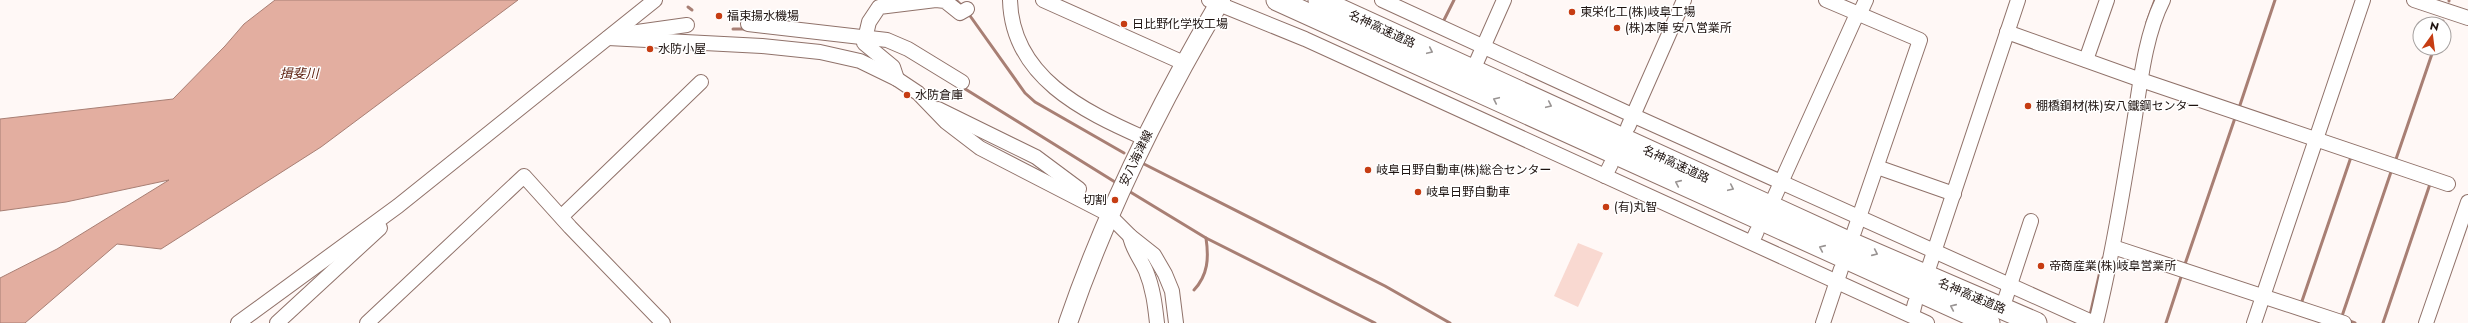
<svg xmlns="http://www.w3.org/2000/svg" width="2468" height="323" viewBox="0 0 2468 323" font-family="Jost,'Noto Sans JP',sans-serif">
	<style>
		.green { fill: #f9d9d1 }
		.water { fill: #e3aea0; stroke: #a87f74 }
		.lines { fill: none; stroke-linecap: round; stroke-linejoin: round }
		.stream { stroke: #a87f74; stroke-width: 3 }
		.minor-casing { stroke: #90726a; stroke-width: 16 }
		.major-casing { stroke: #90726a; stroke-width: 20 }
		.highway-casing { stroke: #90726a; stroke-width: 23 }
		.minor { stroke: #fff; stroke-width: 14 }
		.major { stroke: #fff; stroke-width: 18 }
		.highway { stroke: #fff; stroke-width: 21 }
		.oneway { stroke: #999493 }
		.poi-dot { fill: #c63d13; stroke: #fff; stroke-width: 1.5 }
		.labels { text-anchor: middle; stroke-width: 3; stroke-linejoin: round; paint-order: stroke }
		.poi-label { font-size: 12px; fill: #1d120f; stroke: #fff; text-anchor: start }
		.street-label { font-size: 12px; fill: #1d120f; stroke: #fff }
		.water-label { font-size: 13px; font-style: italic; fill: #5a1c0b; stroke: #fff }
	</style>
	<rect width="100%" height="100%" fill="#fff8f6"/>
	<path class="green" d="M1578,243l25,10 -25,54 -24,-11z"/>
	<path class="water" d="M275,0h243l-197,147 -160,102 -44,-5 -92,79h-25v-45l57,-29 112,-69 -103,22 -66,9v-92l173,-20 52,-53 19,-22z"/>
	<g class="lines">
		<g class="stream">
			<path d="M956,0l7,7"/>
			<path d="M2449,1v-1"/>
			<path d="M688,7l4,3"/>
			<path d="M968,13l57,80 10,9 89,51"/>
			<path d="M1443,22l11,-22"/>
			<path d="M2147,22l8,-22"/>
			<path d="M2442,24l1,-3"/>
			<path d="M733,29h14"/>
			<path d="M962,87l153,95"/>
			<path d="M2239,108l36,-108"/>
			<path d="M2395,162l39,-114"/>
			<path d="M1144,164l241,122 65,37"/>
			<path d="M1127,190l79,48 169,85"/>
			<path d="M2184,267l52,-152"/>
			<path d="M1194,290c14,-15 15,-32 12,-52"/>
			<path d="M2301,304l50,-147"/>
			<path d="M2090,315l13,-57"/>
			<path d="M2341,319l51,-150"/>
			<path d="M2347,320l8,3"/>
			<path d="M2166,323l16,-49"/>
			<path d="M2383,323l47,-139"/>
		</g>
		<defs>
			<g id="minor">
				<path d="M1010,0c2,77 73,111 134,138"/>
				<path d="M1043,0l143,64"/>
				<path d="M1209,0l96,39 622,284"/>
				<path d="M1382,0l250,115 462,208"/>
				<path d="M1826,0l94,40 -66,192"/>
				<path d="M2414,0l54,18"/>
				<path d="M1860,13l6,-13"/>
				<path d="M748,24l139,16 21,9 54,33"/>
				<path d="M2007,32l134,48 307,104"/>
				<path d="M630,33l57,-8"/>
				<path d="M608,38l154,8 58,6 40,9 37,18 21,14 28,29 34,26 130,67"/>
				<path d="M2086,60l21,-60"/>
				<path d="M1477,61l27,-61"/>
				<path d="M897,79l-4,-12 -29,-24 5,-21 10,-15 57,-7 9,1 15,12 7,-4"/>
				<path d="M938,109l98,48 43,32"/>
				<path d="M1628,127l56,-127"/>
				<path d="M1877,167l77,27"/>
				<path d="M1605,176l6,-12"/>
				<path d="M1774,198l83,-184"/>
				<path d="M1103,209l27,27 24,19 11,19 7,17 4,32"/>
				<path d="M562,216l139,-134"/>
				<path d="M1130,236c2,13 11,23 16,35 7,17 9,34 11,52"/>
				<path d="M1752,242l5,-11"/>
				<path d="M2113,247l231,76"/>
				<path d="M1929,267l89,-267"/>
				<path d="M2005,300l26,-79"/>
				<path d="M1912,315l3,-12"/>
				<path d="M238,323l160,-117 257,-206"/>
				<path d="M277,323l103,-95"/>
				<path d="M367,323l157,-147 46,51 93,96"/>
				<path d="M1823,323l18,-54"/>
				<path d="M2096,323c16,-66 27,-133 38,-200 6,-38 11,-88 29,-123"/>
				<path d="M2254,323l109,-323"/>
				<path d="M2426,323l42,-121"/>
			</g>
			<path id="major" d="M1068,323c39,-114 92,-220 153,-323"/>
			<g id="highway">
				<path d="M1277,0l712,323"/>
				<path d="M1319,0l527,241 190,82"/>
			</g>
		</defs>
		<use href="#minor" class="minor-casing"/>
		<use href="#major" class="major-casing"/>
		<use href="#highway" class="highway-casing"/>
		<use href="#minor" class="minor"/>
		<use href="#major" class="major"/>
		<use href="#highway" class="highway"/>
	</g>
	<defs><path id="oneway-chevron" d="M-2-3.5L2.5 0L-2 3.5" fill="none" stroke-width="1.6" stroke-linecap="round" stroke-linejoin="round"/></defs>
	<g class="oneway">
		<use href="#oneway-chevron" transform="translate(1430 51) rotate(25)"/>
		<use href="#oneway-chevron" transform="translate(1496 100) rotate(-155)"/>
		<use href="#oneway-chevron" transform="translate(1549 105) rotate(25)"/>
		<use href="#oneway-chevron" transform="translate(1678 183) rotate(-156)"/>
		<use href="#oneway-chevron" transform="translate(1731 188) rotate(25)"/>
		<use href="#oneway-chevron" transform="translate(1822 248) rotate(-156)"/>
		<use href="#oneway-chevron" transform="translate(1875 253) rotate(24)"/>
		<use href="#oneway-chevron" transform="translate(1953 307) rotate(-156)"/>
	</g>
	<g class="poi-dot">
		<circle cx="1572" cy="12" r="4"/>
		<circle cx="719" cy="16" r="4"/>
		<circle cx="1124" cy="24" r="4"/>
		<circle cx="1617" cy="28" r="4"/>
		<circle cx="650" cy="49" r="4"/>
		<circle cx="907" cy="95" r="4"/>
		<circle cx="2028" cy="106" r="4"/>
		<circle cx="1368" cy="170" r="4"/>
		<circle cx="1418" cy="192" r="4"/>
		<circle cx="1115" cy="200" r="4"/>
		<circle cx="1606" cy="207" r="4"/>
		<circle cx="2041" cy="266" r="4"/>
	</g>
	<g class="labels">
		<g class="poi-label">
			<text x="1580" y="16">東栄化工(株)岐阜工場</text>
			<text x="727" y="20">福束揚水機場</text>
			<text x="1132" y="28">日比野化学牧工場</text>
			<text x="1625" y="32">(株)本陣 安八営業所</text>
			<text x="658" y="53">水防小屋</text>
			<text x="915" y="99">水防倉庫</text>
			<text x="2036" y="110">棚橋鋼材(株)安八鐵鋼センター</text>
			<text x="1376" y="174">岐阜日野自動車(株)総合センター</text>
			<text x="1426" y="196">岐阜日野自動車</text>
			<text x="1107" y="204" text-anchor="end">切割</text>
			<text x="1614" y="211">(有)丸智</text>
			<text x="2049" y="270">帝商産業(株)岐阜営業所</text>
		</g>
		<g class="street-label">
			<text transform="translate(1382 29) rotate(25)" y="4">名神高速道路</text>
			<text transform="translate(1136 158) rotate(-64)" y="4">安八海津線</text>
			<text transform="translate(1676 164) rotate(25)" y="4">名神高速道路</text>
			<text transform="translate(1972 296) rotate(23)" y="4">名神高速道路</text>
		</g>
		<g class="water-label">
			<text x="299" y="78">揖斐川</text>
		</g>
	</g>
	<g transform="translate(2432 36) rotate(14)"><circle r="19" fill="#ffffff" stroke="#a5a09f"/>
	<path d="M0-3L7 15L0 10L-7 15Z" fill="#c63d13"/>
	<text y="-6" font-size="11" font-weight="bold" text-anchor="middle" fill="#1d120f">N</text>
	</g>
</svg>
